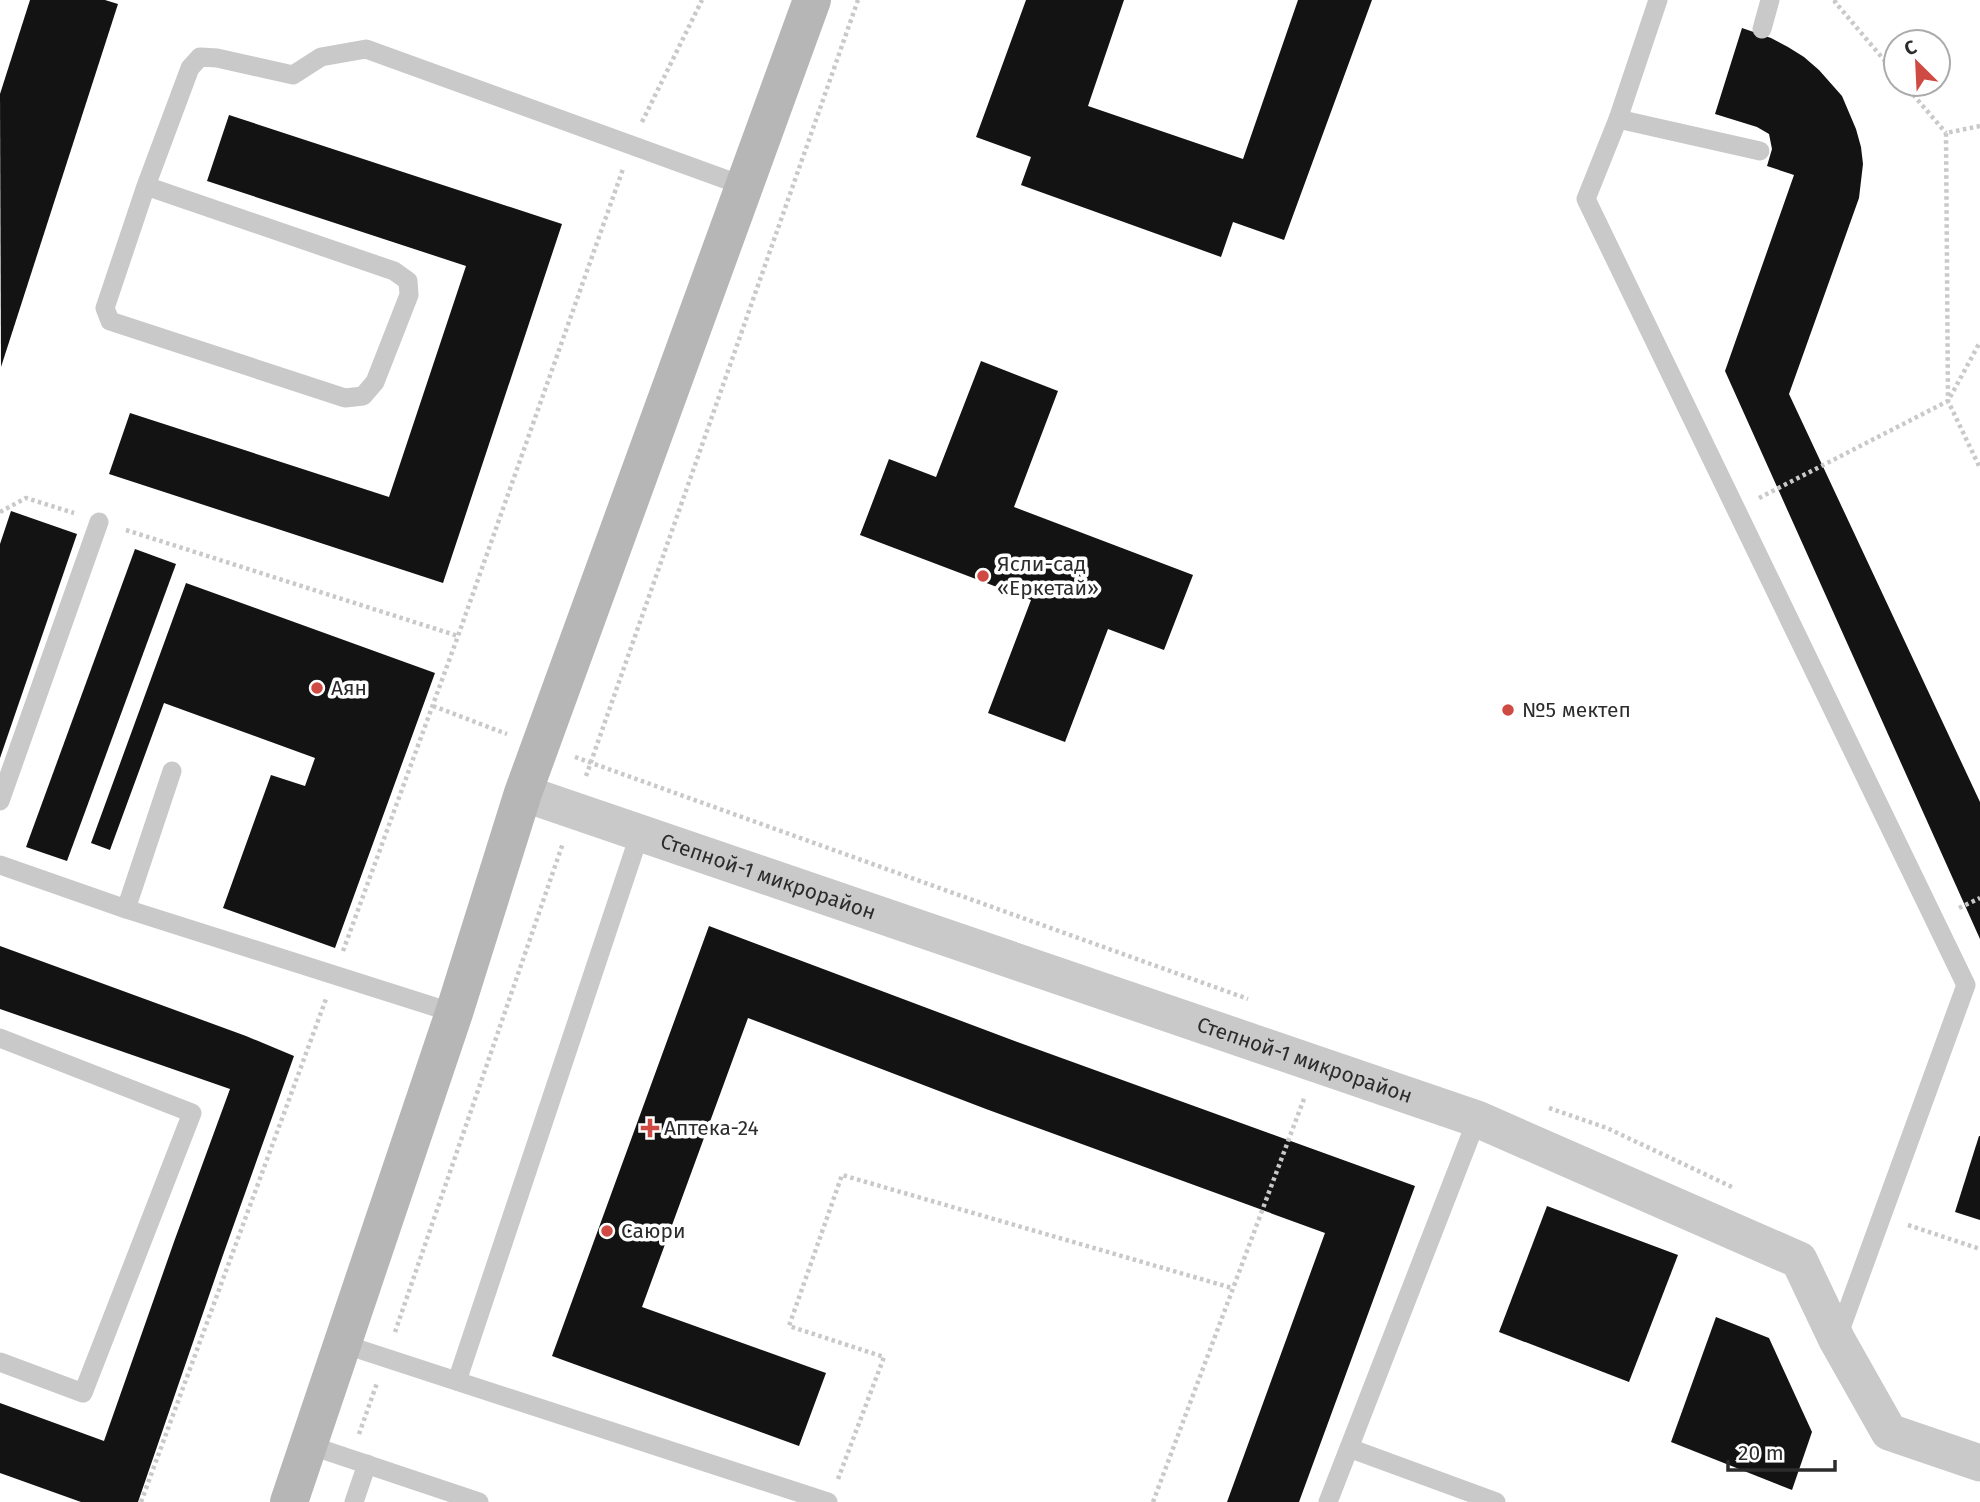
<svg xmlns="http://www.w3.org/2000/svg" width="1980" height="1502" viewBox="0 0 1980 1502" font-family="'Fira Sans',sans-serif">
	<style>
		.building { fill: #131313 }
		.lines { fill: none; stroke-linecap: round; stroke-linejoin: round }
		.path { stroke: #c9c9c9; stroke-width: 4.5; stroke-dasharray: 3.5 3.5; stroke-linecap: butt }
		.lane { stroke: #c9c9c9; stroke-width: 19 }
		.street { stroke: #c9c9c9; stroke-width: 37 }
		.secondary { stroke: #b6b6b6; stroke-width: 38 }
		.poi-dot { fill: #cf4a42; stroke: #fff; stroke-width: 2.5 }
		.labels { text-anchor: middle; stroke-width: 7; stroke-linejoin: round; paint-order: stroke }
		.poi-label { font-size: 21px; fill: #2c2c2c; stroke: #fff; text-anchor: start }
		.street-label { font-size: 21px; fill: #2c2c2c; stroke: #fff }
	</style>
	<rect width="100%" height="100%" fill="#fff"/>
	<g class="building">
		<path d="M30,0h75l13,4 -117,363 -1,-273z"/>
		<path d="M1026,0h98l-36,106 155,53 55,-159h74l-88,240 -51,-18 -12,35 -200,-72 10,-28 -55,-20z"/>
		<path d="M1742,28l29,10 17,9 16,10 15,13 23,26 14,33 5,18 2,17 -4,34 -70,196 191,408v137l-255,-568 69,-196 -27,-9 5,-17 -3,-15 -12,-7 -42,-13z"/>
		<path d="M229,115l333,109 -119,359 -334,-109 21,-61 259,84 77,-231 -259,-85z"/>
		<path d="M981,361l77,30 -44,116 179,68 -29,75 -56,-21 -43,113 -77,-29 43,-113 -171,-65 29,-76 47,18z"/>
		<path d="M11,511l66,23 -77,224v-214z"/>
		<path d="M135,549l41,15 -109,297 -41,-14z"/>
		<path d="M186,583l249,90 -100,275 -112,-40 48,-133 34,11 10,-28 -151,-55 -54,147 -19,-7z"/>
		<path d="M709,926l303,114 403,146 -116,316h-72l98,-269 -339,-124 -238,-91 -106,289 184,66 -27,73 -247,-90z"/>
		<path d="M0,946l246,90 48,20 -71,199 -85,247h-57l-81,-29v-70l104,38 71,-202 55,-150 -230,-80z"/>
		<path d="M1979,1136h1v84l-25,-8z"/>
		<path d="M1547,1206l131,49 -49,127 -130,-50z"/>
		<path d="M1716,1317l53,21 43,94 -20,58 -121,-48z"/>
	</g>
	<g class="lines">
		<g class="path">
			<path d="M1836,0l-1,2 61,72"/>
			<path d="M1904,84l42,49"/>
			<path d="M642,122l60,-122"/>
			<path d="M1980,126l-34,7 2,268 32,67"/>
			<path d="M1759,498l189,-97 32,-59"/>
			<path d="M0,512l26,-14 48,15"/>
			<path d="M126,530l332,106"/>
			<path d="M433,706l74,28"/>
			<path d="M575,757l673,242"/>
			<path d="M586,776l272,-776"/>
			<path d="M1959,908l21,-10"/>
			<path d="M343,951l115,-315 165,-467"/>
			<path d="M1549,1108l58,20 127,60"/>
			<path d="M1908,1225l72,24"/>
			<path d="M395,1332l168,-489"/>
			<path d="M359,1434l18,-51"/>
			<path d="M838,1479l46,-122 -95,-31 53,-151 390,113"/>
			<path d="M141,1502l185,-503"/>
			<path d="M1153,1502l152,-406"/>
		</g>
		<g class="lane">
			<path d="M1658,0l-40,119 -32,80 380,786 -129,354"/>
			<path d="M1762,29l8,-29"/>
			<path d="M1618,119l142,32"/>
			<path d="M146,186l248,85 14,10 1,14 -34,87 -12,14 -18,2 -235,-77 -5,-13 41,-122 44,-118 10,-11 17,1 76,17 28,-18 45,-8 378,137"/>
			<path d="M0,801l99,-279"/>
			<path d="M0,865l126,44 328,104"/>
			<path d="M126,909l46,-138"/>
			<path d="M0,1038l192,75 -109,280 -83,-31"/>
			<path d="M343,1344l485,158"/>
			<path d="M457,1381l183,-548"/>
			<path d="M309,1445l170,57"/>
			<path d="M1349,1448l147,54"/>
			<path d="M354,1502l13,-38"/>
			<path d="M1328,1502l149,-383"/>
		</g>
		<path class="street" id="s1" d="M523,793l954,326 322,141 38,80 52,92 91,31"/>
		<path class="secondary" d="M289,1502l165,-489 69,-220 289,-793"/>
	</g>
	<g class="poi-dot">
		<circle cx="983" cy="576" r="7"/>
		<circle cx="317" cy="688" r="7"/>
		<circle cx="1508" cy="710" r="7"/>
		<path d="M646.5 1117.5h7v7h7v7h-7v7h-7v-7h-7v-7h7z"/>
		<circle cx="607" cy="1231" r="7"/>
	</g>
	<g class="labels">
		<g class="poi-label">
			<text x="997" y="571">Ясли-сад<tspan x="997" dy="24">«Еркетай»</tspan></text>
			<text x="331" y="695">Аян</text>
			<text x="1522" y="717">№5 мектеп</text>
			<text x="664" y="1135">Аптека-24</text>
			<text x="621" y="1238">Саюри</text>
		</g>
		<g class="street-label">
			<text dy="7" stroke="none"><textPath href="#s1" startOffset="259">Степной-1 микрорайон</textPath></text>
			<text dy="7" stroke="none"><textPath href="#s1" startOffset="826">Степной-1 микрорайон</textPath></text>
		</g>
	</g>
	<g transform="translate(1917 63) rotate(336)"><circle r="33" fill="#ffffff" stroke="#ababab" stroke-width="2"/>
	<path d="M0-5L12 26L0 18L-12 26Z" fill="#cf4a42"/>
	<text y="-10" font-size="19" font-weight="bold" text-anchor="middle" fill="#2c2c2c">С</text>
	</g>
	<path d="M1728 1460v10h107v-10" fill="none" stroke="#2c2c2c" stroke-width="3.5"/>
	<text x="1738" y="1460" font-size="21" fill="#2c2c2c" stroke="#ffffff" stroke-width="5" paint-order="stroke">20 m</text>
</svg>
